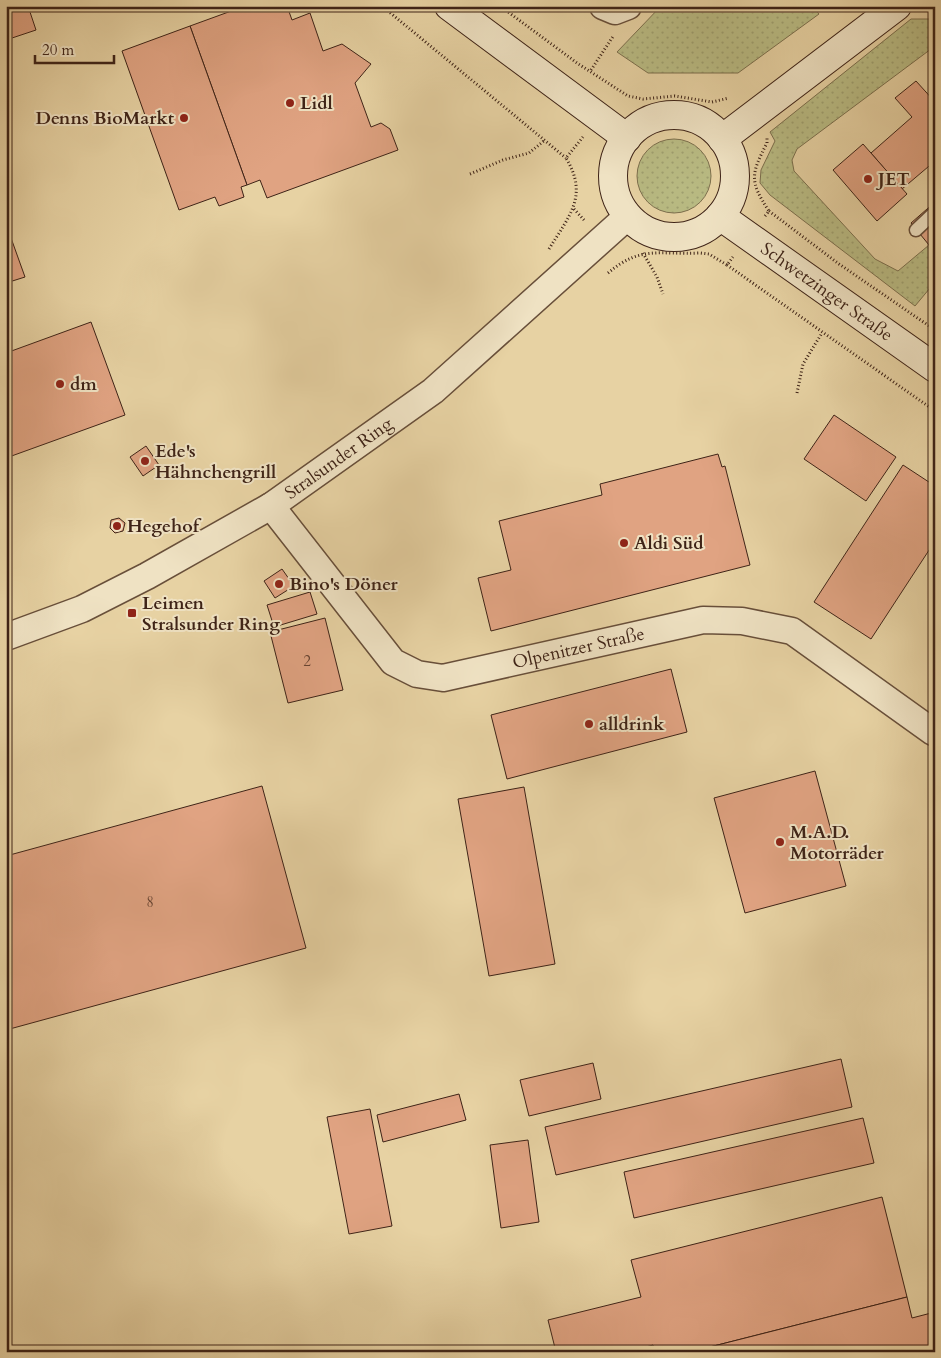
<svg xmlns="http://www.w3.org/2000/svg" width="941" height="1358" viewBox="0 0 941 1358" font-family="Cardo,serif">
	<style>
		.grass { fill: url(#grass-dots); stroke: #7c6f4d }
		.building { fill: #e0a382; stroke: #3e2317 }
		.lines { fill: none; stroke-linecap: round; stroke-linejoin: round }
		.lane-casing { stroke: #684f3a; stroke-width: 15 }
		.street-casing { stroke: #684f3a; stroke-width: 29 }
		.secondary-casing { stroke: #3e2317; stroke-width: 30 }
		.path { stroke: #3e2317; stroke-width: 3; stroke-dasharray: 1 2.5; stroke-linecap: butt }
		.lane { stroke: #efe2c3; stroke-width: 12 }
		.street { stroke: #efe2c3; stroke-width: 26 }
		.secondary { stroke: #efe2c3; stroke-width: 28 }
		.poi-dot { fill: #8f2418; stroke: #efe2c3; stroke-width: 2 }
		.labels { text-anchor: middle; stroke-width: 4; stroke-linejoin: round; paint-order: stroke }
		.number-label { font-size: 15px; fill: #664332 }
		.poi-label { font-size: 18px; font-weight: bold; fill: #3e2317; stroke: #efe2c3; text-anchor: start }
		.street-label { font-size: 18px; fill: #3e2317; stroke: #efe2c3 }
	</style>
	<defs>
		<pattern id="grass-dots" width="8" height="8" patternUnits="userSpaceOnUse" patternTransform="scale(1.25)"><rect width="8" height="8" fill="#b9bb83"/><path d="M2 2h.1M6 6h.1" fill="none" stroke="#a0a070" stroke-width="1.8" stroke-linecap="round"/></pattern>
	</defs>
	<rect width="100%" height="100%" fill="#e7d2a3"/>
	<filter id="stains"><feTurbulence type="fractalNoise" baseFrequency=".004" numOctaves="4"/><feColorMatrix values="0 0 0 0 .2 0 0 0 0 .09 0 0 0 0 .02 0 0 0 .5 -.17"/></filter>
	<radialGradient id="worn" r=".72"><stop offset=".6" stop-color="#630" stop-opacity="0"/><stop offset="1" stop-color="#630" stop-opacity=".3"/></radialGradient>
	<g class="grass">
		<path d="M661,6h151l7,8 -81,59h-90l-31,-21z"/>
		<path d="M911,19h24v27l-138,103 -5,11 2,11 81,88 23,12 37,-31v42l-20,24 -145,-111 -10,-12 1,-13 14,-29 -5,-9z"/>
		<circle cx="674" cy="176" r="37"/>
	</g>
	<g class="building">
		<path d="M6,6h22l8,24 -30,10z"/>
		<path d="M245,6h42l5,14 18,-7 13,38 19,-7 29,20 -16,19 16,44 10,-4 9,6 8,21 -131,48 -7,-18 -13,5 -57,-159z"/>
		<path d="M190,26l57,159 -6,2 3,10 -25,9 -4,-9 -36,13 -57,-159z"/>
		<path d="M916,81l19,21v59l-33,28 -31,-36 41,-36 -17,-19z"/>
		<path d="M863,144l44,50 -30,27 -44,-51z"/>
		<path d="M935,202v38l-6,5 -18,-22z"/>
		<path d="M6,224l19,53 -19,6z"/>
		<path d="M91,322l34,93 -119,43v-105z"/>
		<path d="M834,415l62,42 -30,44 -62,-42z"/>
		<path d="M146,446l13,19 -16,11 -13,-19z"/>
		<path d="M718,454l4,13 3,-1 25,99 -259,66 -13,-53 33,-8 -12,-49 103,-26 -2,-11z"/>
		<path d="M903,465l32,21v55l-64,98 -57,-37z"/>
		<path d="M119,518l6,5 -2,8 -8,2 -5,-5 1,-8z"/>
		<path d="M282,569l12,17 -19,12 -11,-17z"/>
		<path d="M310,592l7,22 -43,13 -7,-22z"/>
		<path d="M325,618l18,72 -55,13 -18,-71z"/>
		<path d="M671,669l16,63 -180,47 -16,-64z"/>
		<path d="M815,771l31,115 -101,27 -31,-115z"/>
		<path d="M262,786l44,162 -300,82v-174z"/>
		<path d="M524,787l31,177 -66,12 -31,-177z"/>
		<path d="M841,1059l11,48 -296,68 -11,-48z"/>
		<path d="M593,1063l8,36 -72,17 -9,-36z"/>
		<path d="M459,1094l7,26 -83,22 -6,-27z"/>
		<path d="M370,1109l22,117 -43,8 -22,-117z"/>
		<path d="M863,1118l11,45 -240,55 -10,-46z"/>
		<path d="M528,1140l11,82 -38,6 -11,-83z"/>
		<path d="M882,1197l25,100 -217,55h-35l-2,-7 -25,7h-72l-8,-32 93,-23 -10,-37z"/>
		<path d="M907,1297l5,21 23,-6v40h-245z"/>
	</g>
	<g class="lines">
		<defs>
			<path id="lane" d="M916,230l19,-18"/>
			<g id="street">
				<path d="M603,6l12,5 13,-5"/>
				<path id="s1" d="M271,506l122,156 24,12 26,4 260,-58 39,1 50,10 141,101"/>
				<path id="s2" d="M6,637l76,-28 65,-33 124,-70 162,-115 195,-175"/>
			</g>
			<g id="secondary">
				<path d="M449,6l178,132"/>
				<circle cx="674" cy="176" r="61"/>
				<path d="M722,139l175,-133"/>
				<path id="s3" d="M720,216l215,152"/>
			</g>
		</defs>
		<use href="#lane" class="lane-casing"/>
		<use href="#street" class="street-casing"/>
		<use href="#secondary" class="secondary-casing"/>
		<g class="path">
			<path d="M382,6l184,152"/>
			<path d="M500,6l77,57 51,33 15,3 32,-3 37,6 17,-4"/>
			<path d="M591,70l23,-35"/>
			<path d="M470,174l33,-14 26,-7 16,-13"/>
			<path d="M574,209l10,11"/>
			<path d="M769,211l70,53 96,66"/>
			<path d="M765,216l4,-5c-20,-30 -18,-37 -2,-68v-6"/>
			<path d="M549,249c20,-33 40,-53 17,-91l17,-21"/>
			<path d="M643,253l14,24 6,17"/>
			<path d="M727,265l208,146"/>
			<path d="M608,273c33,-28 51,-18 92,-20l9,1 18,11 6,-8"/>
			<path d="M797,393l6,-29 19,-31"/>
		</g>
		<use href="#lane" class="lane"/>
		<use href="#street" class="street"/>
		<use href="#secondary" class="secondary"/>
	</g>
	<g class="poi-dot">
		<circle cx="290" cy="103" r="5"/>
		<circle cx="184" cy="118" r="5"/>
		<circle cx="868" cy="179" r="5"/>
		<circle cx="60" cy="384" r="5"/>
		<circle cx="145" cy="461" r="5"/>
		<circle cx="117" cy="526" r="5"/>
		<circle cx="624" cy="543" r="5"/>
		<circle cx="279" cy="584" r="5"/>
		<rect x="127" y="608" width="10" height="10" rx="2.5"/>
		<circle cx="589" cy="724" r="5"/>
		<circle cx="780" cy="842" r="5"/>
	</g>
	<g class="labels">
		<g class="number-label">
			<text x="307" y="666">2</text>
			<text x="150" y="907">8</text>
		</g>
		<g class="poi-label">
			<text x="300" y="109">Lidl</text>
			<text x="174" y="124" text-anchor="end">Denns BioMarkt</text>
			<text x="878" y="185">JET</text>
			<text x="70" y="390">dm</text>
			<text x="155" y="457">Ede's<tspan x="155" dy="21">Hähnchengrill</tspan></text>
			<text x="127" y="532">Hegehof</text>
			<text x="634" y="549">Aldi Süd</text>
			<text x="289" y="590">Bino's Döner</text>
			<text x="142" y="609">Leimen<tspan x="142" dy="21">Stralsunder Ring</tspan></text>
			<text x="599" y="730">alldrink</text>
			<text x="790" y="838">M.A.D.<tspan x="790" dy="21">Motorräder</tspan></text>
		</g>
		<g class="street-label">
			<text dy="6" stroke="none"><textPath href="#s3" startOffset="131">Schwetzinger Straße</textPath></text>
			<text dy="6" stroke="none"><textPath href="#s2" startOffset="379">Stralsunder Ring</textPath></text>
			<text dy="6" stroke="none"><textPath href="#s1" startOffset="390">Olpenitzer Straße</textPath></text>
		</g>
	</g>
	<rect width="941" height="1358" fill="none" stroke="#e7d2a3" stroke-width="25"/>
	<rect x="8" y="8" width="926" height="1343" fill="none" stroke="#3e2317" stroke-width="2.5"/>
	<rect x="12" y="12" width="916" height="1333" fill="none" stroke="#3e2317"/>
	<path d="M35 55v8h79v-8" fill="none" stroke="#3e2317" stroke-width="2.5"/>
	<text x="42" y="55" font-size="15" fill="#3e2317" stroke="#efe2c3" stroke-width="4" paint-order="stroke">20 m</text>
	<rect width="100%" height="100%" filter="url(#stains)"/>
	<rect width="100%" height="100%" fill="url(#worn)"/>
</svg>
